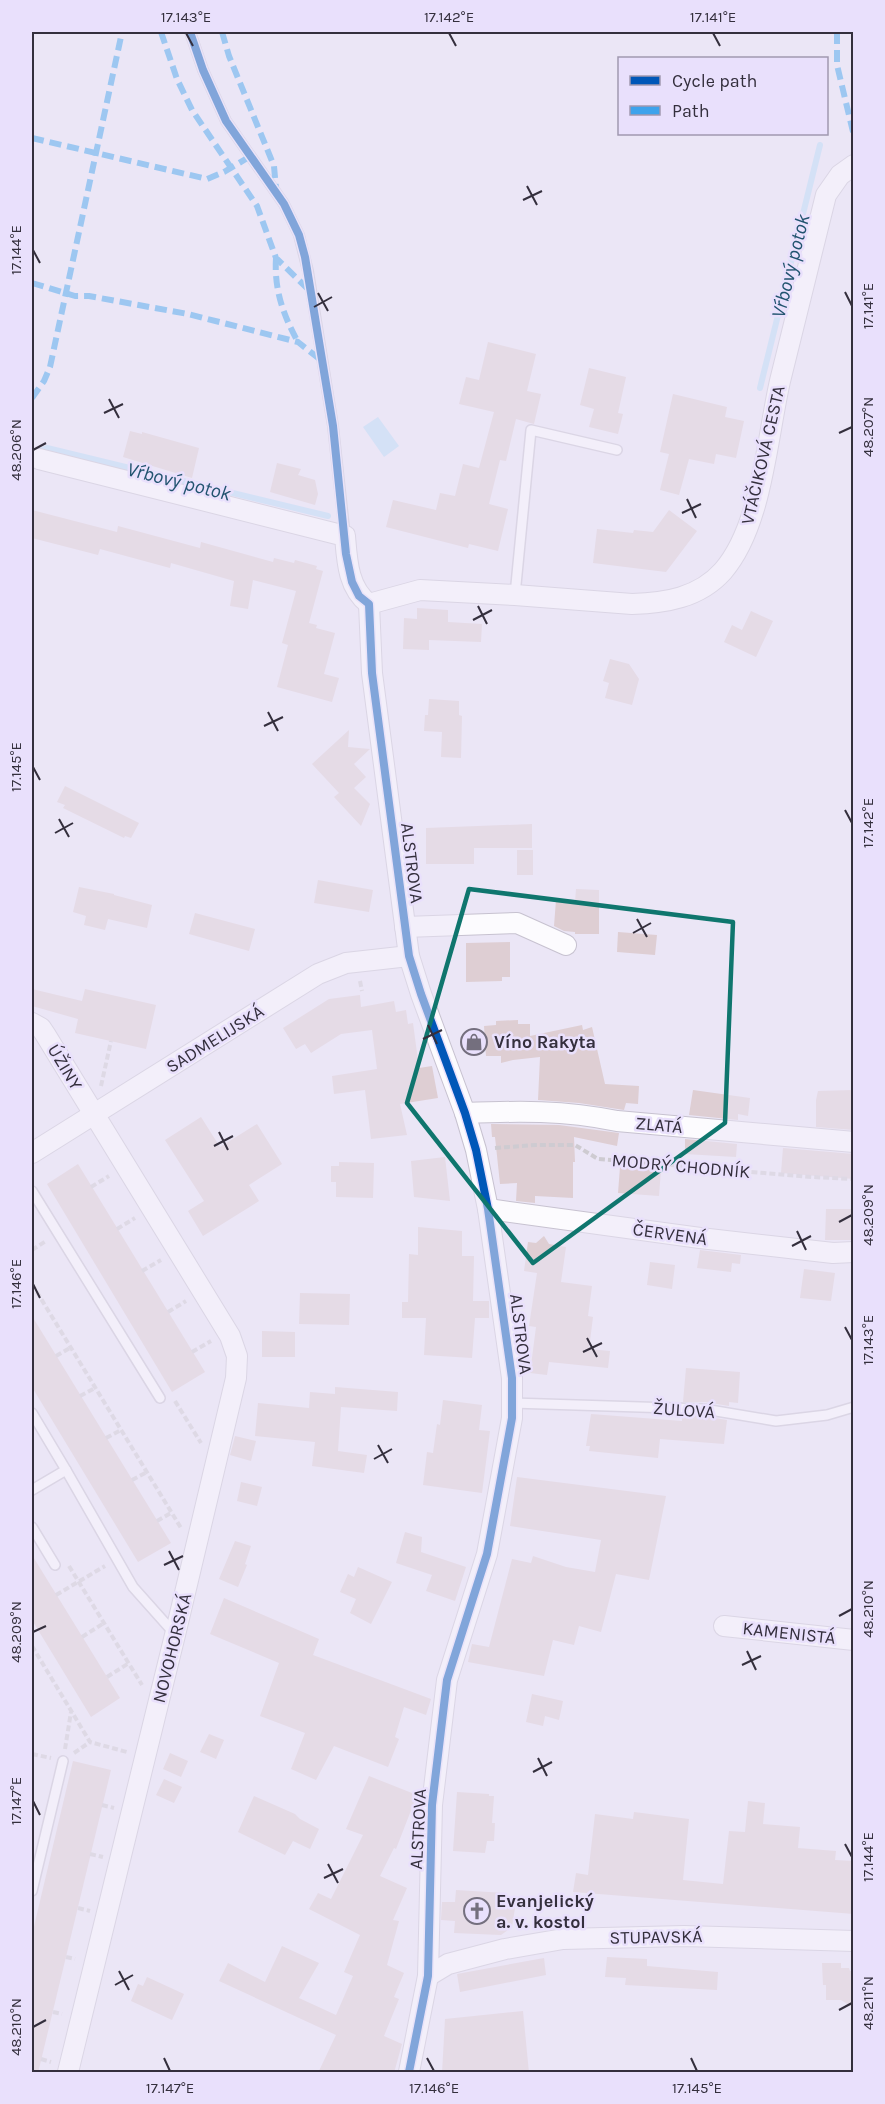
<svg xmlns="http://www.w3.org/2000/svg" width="885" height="2104" viewBox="0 0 885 2104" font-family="Karla,sans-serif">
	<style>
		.water { fill: #b8dbf6 }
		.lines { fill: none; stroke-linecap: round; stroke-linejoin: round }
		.stream { stroke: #b8dbf6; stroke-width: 6 }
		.building { fill: #deced3 }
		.service-casing { stroke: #c7c2d0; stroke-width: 12 }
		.minor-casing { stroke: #c7c2d0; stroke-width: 22 }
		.path { stroke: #cecbd1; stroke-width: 4; stroke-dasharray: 6 3; stroke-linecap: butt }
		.service { stroke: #fcfbfe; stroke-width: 9 }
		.minor { stroke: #fcfbfe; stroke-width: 20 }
		.quiet { stroke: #3ea3ec; stroke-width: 6; stroke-dasharray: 12 6; stroke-linecap: butt }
		.cycleway-casing { stroke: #e9e0fc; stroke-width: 11 }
		.cycleway { stroke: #0057b8; stroke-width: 8 }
		.marked { fill: none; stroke: #0f766e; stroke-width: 4.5; stroke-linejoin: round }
		.ticks { fill: none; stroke: #342f3d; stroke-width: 2 }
		.labels { text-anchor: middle; stroke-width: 5; stroke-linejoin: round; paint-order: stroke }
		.street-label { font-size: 18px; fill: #342f3d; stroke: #e9e0fc }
		.poi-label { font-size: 18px; font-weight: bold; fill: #342f3d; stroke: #e9e0fc; text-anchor: start }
		.water-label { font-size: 20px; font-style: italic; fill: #21536f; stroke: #e9e0fc }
		.neatline { fill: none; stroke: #342f3d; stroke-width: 2 }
		.ticks-label { font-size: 15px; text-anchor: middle; fill: #342f3d }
	</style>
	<rect width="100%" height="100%" fill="#ebe6f6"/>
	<path class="water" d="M378,417l21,29 -15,11 -21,-30z"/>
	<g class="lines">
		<g class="stream">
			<path d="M760,388l60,-243"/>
			<path d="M37,452l10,-4 281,68"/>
		</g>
	</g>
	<g class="building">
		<path d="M488,342l48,12 -9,37 14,3 -7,30 -18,-5 -10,42 -6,-1 -11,44 19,5 -10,42 -29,-7 -1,4 -82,-21 7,-27 43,10 4,-17 15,3 8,-32 16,4 15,-56 -35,-8 7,-27 13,3z"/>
		<path d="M589,368l37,9 -8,36 5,1 -5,20 -29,-7 5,-18 -14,-4z"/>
		<path d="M673,394l54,13 -2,10 19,4 -8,37 -20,-4 -2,10 -25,-5 -10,36 -19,-5 9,-36 -9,-2z"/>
		<path d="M130,431l12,3v-2l57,16 -7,30 -69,-21z"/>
		<path d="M277,463l24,6 -3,6 17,5 3,14 -3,11 -45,-13z"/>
		<path d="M32,510l85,22 1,-6 82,22 1,-6 72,20 1,-4 20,5 1,-3 22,6 -1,3 7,2 -14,52 8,2 -1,3 19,5 -11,41 15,4 -7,24 -55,-15 11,-42 -6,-2 14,-52 -43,-11 -5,29 -18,-3 4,-25 -63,-18 -1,5 -70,-19 -2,6 -66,-17z"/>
		<path d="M669,510l28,21 -31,41 -73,-9 4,-34 36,4 1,-3 19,2z"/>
		<path d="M417,608l31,2v12l34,2 -1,18 -52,-2v10l-26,-1 1,-31 13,1z"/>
		<path d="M751,611l22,10 -17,36 -32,-15 8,-17 10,5z"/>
		<path d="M610,659l19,5 10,15 -7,26 -27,-7 4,-15 -6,-2z"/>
		<path d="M429,699l30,2v14l3,1 -1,42 -20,-1 1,-25 -18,-1 1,-16h3z"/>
		<path d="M349,730l-1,17 22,2 -16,15 12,13 -12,11 16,16 -9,22 -27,-29 5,-4 -27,-29z"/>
		<path d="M65,786l74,37 -8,15 -6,-2 -1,2 -61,-30 2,-3 -8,-3z"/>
		<path d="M532,824v24h-58v16h-48v-36z"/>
		<rect x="517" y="850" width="16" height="25"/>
		<path d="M318,880l55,10 -4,22 -55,-9z"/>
		<path d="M79,887l35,7v1l38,10 -5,23 -39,-9 -3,11 -21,-5 2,-9 -13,-4z"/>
		<path d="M576,889l23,1v44h-24v-2l-11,-1 -10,-5 2,-26 19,2z"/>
		<path d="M195,913l60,16 -6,22 -60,-17z"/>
		<path d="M618,932l39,3 -2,20 -38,-3z"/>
		<path d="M510,942v35h-8v4l-36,1v-39z"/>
		<path d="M32,989l50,12 3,-12 71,16 -10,44 -71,-16 3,-14 -46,-13z"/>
		<path d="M360,995l1,12 33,-6 2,11 10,-2 2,14 5,-1 6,45 13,-2 6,32 -38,6 7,31 -36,4 -6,-49 -31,4 -2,-18 45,-7 -5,-39 -31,4 -30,19 -6,-9 -9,5 -13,-21 46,-29z"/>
		<path d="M518,1020v4h12v12l52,-11 1,5 9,-3 13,57 34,2 -1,18 -12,-1 -2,7 -45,-7 -41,-3 2,-43 -27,3 -12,3v-7h-15l-2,-30 12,-1v-4z"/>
		<path d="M693,1090l57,8 -2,18 -10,-2v6l-49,-5z"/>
		<path d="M853,1090l1,40 -38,-3v-27l2,-9z"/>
		<path d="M201,1117l19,30 37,-23 25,40 -33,21 10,16 -56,35 -15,-25 16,-10 -39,-61z"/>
		<path d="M491,1124l68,1 60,8 -2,13 -43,-9 1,25h-2v36l-38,-2v7l-19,-2 1,-18 -17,1 -5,-47h-3z"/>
		<path d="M685,1139l52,5 -1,13 -51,-3z"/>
		<path d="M783,1148l71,6v25l-73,-6z"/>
		<path d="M445,1157l5,44 -36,-4 -3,-36z"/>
		<path d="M339,1162l35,1 -1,35 -37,-1v-15h-5v-16h8z"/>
		<path d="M78,1164l127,208 -33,20 -125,-208z"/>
		<path d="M620,1167l41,3 -2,26 -41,-3z"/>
		<path d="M826,1209h28v31h-29z"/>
		<path d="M418,1227l44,4v25h12l-1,45h16v17h-14l-3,40 -48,-3 2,-37h-24v-16h6l1,-48 9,1z"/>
		<path d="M544,1236l5,8 17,3 -5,35 31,4 -4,30 5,1 -4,32 21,2 -2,17 -59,-6 -2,13 -17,-2 6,-46 -7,-1 8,-53 -13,-2 4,-29 8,1z"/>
		<path d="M700,1250l41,5 -1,9 -8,-1 -1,9 -34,-4z"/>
		<path d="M650,1262l25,3 -3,24 -25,-4z"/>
		<path d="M804,1269l31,4 -4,28 -31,-3z"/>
		<path d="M300,1293l50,1 -1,31 -50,-1z"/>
		<path d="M32,1316l139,227 -33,19 -106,-175z"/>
		<path d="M262,1331l33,1v25h-33z"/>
		<path d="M686,1368l54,4 -2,31 -9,-1v4l-24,-4h-22z"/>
		<path d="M335,1387l63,5 -1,19 -56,-4 -3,44 29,4 -3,18 -52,-7 3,-24 -60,-6 3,-33 51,5 1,-16 25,2z"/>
		<path d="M443,1400l39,5 -3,25 11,1 -8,62 -59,-8 4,-33 6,1 4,-29 3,1z"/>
		<path d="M591,1414l91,7v-6l21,1 24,4 -3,24 -64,-5 -2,19 -69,-7 1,-5h-4z"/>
		<path d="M235,1436l21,5 -5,20 -21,-6z"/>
		<path d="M517,1477l149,19 -17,84 -33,-6 -15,58 -22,-6 -5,19 -21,-5 -9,36 -76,-14 4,-18 17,3 23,-88 19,4 2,-7 33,11 29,5 6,-32 -91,-14z"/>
		<path d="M241,1482l21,5 -5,19 -20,-5z"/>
		<path d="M405,1532l17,5 -1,15 45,15 -11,34 -29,-10 6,-16 -36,-12z"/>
		<path d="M235,1541l16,5 -6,18 2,1 -9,22 -19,-8z"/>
		<path d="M32,1555l88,143 -29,19 -59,-97z"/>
		<path d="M358,1567l34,15 -21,42 -21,-11 6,-14 -16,-7 8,-18 6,3z"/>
		<path d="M224,1598l95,41 -6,16 118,44 -5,16 -22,-8 -9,30 4,2 -11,28 -54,-21 -18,34 -25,-11 14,-36 -45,-17 19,-53 -69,-29z"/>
		<path d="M532,1694l31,7 -4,19 -14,-4 -2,10 -17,-4z"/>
		<path d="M209,1734l15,6 -8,19 -16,-7z"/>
		<path d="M170,1753l18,8 -7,16 -18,-8z"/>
		<path d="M73,1761l38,9 -73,303h-6v-138z"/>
		<path d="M369,1776l48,19 -21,54 -2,-1 -14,28 27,12 -14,32 6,1 -12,44 17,8 -10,24 5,2 -15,37 18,8 -8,29h-76l18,-38 -117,-54 9,-18 37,19 17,-36 37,17 -20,35 37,17 17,-39 -9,-4 16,-37 -51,-26 9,-16 13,6 32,-64 -17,-6z"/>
		<path d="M164,1779l18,8 -8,16 -18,-8z"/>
		<path d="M457,1792l32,2v2h5l-2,27h3l-1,18h-7l-2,12 -32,-2z"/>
		<path d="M254,1796l41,18 5,5 19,10 -9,20 -17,-8 -8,14 -47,-23z"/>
		<path d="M748,1801l17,2 -2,21 37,3 -2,21 38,3 -1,9 19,1v53l-281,-22 3,-19 12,2 7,-61 38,5 1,-7 55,7 -6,61 40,4 6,-53 16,1z"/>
		<path d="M456,1890l49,3 6,6 4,9 -3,19 -11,8 -47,-2 1,-12 -14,-1 1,-18h13z"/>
		<path d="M607,1957l40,2v7l71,6 -1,18 -92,-5 1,-7 -21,-1z"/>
		<path d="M544,1958l2,17 -86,17 -3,-18z"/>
		<path d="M822,1963h19v5h8l1,3h4v37l-13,-8h-15v-15h-3z"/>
		<path d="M147,1977l37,17 -12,26 -41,-19 7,-17 5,2z"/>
		<path d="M523,2011l6,62h-87l3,-54z"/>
	</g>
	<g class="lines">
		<defs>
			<g id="service">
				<path d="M190,32l13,38 23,51 58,83 15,31 9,36 25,155 12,110"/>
				<path d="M515,595l16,-165 86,20"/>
				<path d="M32,1191l128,207"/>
				<path d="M512,1403l192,6 72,12 51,-6 27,-8"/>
				<path d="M32,1413l34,57 67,117 41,46"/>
				<path d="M32,1490l34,-20"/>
				<path d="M32,1527l23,38"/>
				<path d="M32,1891l31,-130"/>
			</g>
			<g id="minor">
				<path d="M39,459l306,77c2,25 3,52 24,68"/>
				<path d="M369,604l3,69 37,283 12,38 44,119 11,37 12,59 24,169v40l-25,136 -40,126 -15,125 -4,171 -19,96"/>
				<path d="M369,604l51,-14 95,5 117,9c33,-1 67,-6 91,-33 39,-45 44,-133 57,-190 15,-62 31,-124 46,-186l14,-20 14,-10"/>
				<path d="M405,927l112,-4 49,22"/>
				<path d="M32,1023l9,5 4,6 185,302 7,20 -1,22 -61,257 -107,437"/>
				<path d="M465,1113c54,-2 98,-3 152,8l237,21"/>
				<path d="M32,1153l286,-179 28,-11 63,-7"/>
				<path d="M488,1209l212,29 133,15 21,-1"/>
				<path d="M724,1626l130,14"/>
				<path d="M428,1976l20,-12 57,-15 58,-10 121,-3 170,5"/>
			</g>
		</defs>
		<use href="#service" class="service-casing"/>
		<use href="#minor" class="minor-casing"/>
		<g class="path">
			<path d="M360,981l2,10"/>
			<path d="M101,1086l10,-45"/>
			<path d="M495,1148l40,-3h40l23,14 214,18 42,2"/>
			<path d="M91,1187l18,-11"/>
			<path d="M117,1229l18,-11"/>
			<path d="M32,1250l14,-9"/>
			<path d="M142,1271l19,-11"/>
			<path d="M32,1284l149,244"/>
			<path d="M168,1312l18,-11"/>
			<path d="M192,1352l19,-11"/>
			<path d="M56,1356l14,-8"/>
			<path d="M80,1396l15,-8"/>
			<path d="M175,1401l26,42"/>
			<path d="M106,1438l15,-8"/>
			<path d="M132,1480l15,-8"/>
			<path d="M157,1521l14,-8"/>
			<path d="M69,1566l73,119"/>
			<path d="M56,1595l49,-29"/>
			<path d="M82,1637l22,-14"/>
			<path d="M32,1646l58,96 37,10"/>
			<path d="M107,1677l22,-14"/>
			<path d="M65,1749l6,-37"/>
			<path d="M74,1753l16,-11"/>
			<path d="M32,1754l19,4"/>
			<path d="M102,1805l12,3"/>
			<path d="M90,1854l13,3"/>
			<path d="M78,1908l12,3"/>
			<path d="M66,1957l9,2"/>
			<path d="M53,2012l9,2"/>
			<path d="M41,2059l10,3"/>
		</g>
		<use href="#service" class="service"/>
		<use href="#minor" class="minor"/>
		<g class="quiet">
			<path d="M161,32l16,47 15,31 65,96 19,52 35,34"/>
			<path d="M222,32l7,24 45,110 2,23"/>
			<path d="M837,32v33l17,71"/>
			<path d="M32,138l175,41 17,-7 25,-15"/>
			<path d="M276,258c-2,31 7,57 22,84"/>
			<path d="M32,283l43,13h14l99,18 110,28 24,19"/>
			<path d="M32,398l12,-17 6,-14 72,-335"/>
		</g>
		<defs>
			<path id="cycleway" d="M190,32l13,38 23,51 58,83 15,31 6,22 28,169 13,128 6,28 7,14 10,8 3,69 37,283 12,38 44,119 11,37 12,59 24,169v40l-25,136 -40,126 -15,125 -4,171 -19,96"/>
		</defs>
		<use href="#cycleway" class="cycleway-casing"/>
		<use href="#cycleway" class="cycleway"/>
	</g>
	<path d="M0 0H885V2104H0ZM469,889l264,33 -8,201 -192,140 -126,-160z" fill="#ebe6f6" fill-opacity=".55" fill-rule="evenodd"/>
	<path class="marked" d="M469,889l264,33 -8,201 -192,140 -126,-160z"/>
	<path class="ticks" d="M186,33l7,13M449,33l7,13M713,33l7,13M527,186l10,19M523,200l19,-9M33,250l7,13M845,292l7,14M318,293l10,18M314,307l18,-10M109,399l10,19M104,413l19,-9M839,433l13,-6M33,450l13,-7M687,499l9,19M682,513l19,-9M478,606l9,18M473,620l19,-10M268,712l10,19M264,726l19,-9M33,767l7,13M845,810l7,13M59,819l10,18M55,833l18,-10M637,919l10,18M633,933l18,-10M428,1025l9,19M423,1039l19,-9M219,1132l9,18M214,1146l19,-10M839,1222l13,-7M797,1231l9,19M792,1246l19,-10M33,1284l7,14M845,1327l7,13M587,1338l10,19M583,1352l19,-9M378,1445l10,18M374,1459l18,-10M169,1551l10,19M164,1565l19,-9M839,1616l13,-7M33,1632l13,-6M747,1651l9,19M742,1665l19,-9M538,1758l9,18M533,1772l19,-10M33,1801l7,14M845,1844l7,13M328,1864l10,19M324,1878l19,-9M119,1971l10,19M115,1985l18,-10M839,2010l13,-7M33,2027l13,-7M164,2058l6,13M427,2058l7,13M691,2058l6,13"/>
	<defs>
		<symbol id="shop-ring" viewBox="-11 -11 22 22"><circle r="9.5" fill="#e9e0fc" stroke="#746f7e" stroke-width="1.5"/><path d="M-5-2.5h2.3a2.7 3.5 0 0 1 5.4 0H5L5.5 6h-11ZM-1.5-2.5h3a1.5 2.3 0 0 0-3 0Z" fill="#746f7e"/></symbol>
		<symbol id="church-ring" viewBox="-11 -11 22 22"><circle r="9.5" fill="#e9e0fc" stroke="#746f7e" stroke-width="1.5"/><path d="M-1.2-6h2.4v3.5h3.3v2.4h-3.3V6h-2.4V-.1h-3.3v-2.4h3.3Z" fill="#746f7e"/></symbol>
	</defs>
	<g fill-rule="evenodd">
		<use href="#shop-ring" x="459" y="1027" width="30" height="30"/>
		<use href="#church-ring" x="462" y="1896" width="30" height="30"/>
	</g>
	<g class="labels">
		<g class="street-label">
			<text transform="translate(763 455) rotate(-77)" y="6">VTÁČIKOVÁ CESTA</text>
			<text transform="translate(412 863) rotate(83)" y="6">ALSTROVA</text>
			<text transform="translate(215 1039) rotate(-32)" y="6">SADMELIJSKÁ</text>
			<text transform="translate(65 1067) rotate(59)" y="6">ÚŽINY</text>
			<text transform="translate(659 1125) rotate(5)" y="6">ZLATÁ</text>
			<text transform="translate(681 1166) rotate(5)" y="6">MODRÝ CHODNÍK</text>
			<text transform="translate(670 1234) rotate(8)" y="6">ČERVENÁ</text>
			<text transform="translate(521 1334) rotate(83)" y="6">ALSTROVA</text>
			<text transform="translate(684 1410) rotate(4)" y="6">ŽULOVÁ</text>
			<text transform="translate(789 1633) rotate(6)" y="6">KAMENISTÁ</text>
			<text transform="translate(172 1648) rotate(-76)" y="6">NOVOHORSKÁ</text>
			<text transform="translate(418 1829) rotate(-87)" y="6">ALSTROVA</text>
			<text transform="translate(656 1937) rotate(-1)" y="6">STUPAVSKÁ</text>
		</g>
		<g class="poi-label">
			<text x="494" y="1048">Víno Rakyta</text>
			<text x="496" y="1907">Evanjelický<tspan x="496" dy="21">a. v. kostol</tspan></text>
		</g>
		<g class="water-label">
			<text transform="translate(790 266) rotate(-76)" y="7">Vŕbový potok</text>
			<text transform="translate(179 481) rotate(14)" y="7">Vŕbový potok</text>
		</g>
	</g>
	<rect width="885" height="2104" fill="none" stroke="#e9e0fc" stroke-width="66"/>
	<rect x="618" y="57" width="210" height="78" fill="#e9e0fc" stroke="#a199b0" stroke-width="1.5"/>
	<rect x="630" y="76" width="30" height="9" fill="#0057b8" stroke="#a199b0" stroke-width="1.5"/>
	<text x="672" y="87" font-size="18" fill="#342f3d">Cycle path</text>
	<rect x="630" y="106" width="30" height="9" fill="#3ea3ec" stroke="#a199b0" stroke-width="1.5"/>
	<text x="672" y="117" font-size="18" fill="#342f3d">Path</text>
	<rect x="33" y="33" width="819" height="2038" class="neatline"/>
	<g class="ticks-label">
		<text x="186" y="22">17.143°E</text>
		<text x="449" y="22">17.142°E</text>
		<text x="713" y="22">17.141°E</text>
		<text transform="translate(16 250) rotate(-90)" y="5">17.144°E</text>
		<text transform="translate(868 306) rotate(-90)" y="5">17.141°E</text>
		<text transform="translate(868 427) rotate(-90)" y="5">48.207°N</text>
		<text transform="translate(16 450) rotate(-90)" y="5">48.206°N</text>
		<text transform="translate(16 767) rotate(-90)" y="5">17.145°E</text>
		<text transform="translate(868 823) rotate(-90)" y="5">17.142°E</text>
		<text transform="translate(868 1215) rotate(-90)" y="5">48.209°N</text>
		<text transform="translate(16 1284) rotate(-90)" y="5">17.146°E</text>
		<text transform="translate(868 1340) rotate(-90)" y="5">17.143°E</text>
		<text transform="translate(868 1609) rotate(-90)" y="5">48.210°N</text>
		<text transform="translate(16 1632) rotate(-90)" y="5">48.209°N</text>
		<text transform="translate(16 1801) rotate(-90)" y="5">17.147°E</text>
		<text transform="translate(868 1857) rotate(-90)" y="5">17.144°E</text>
		<text transform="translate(868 2003) rotate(-90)" y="5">48.211°N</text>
		<text transform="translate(16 2027) rotate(-90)" y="5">48.210°N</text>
		<text x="170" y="2093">17.147°E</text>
		<text x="434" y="2093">17.146°E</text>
		<text x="697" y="2093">17.145°E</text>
	</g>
</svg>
